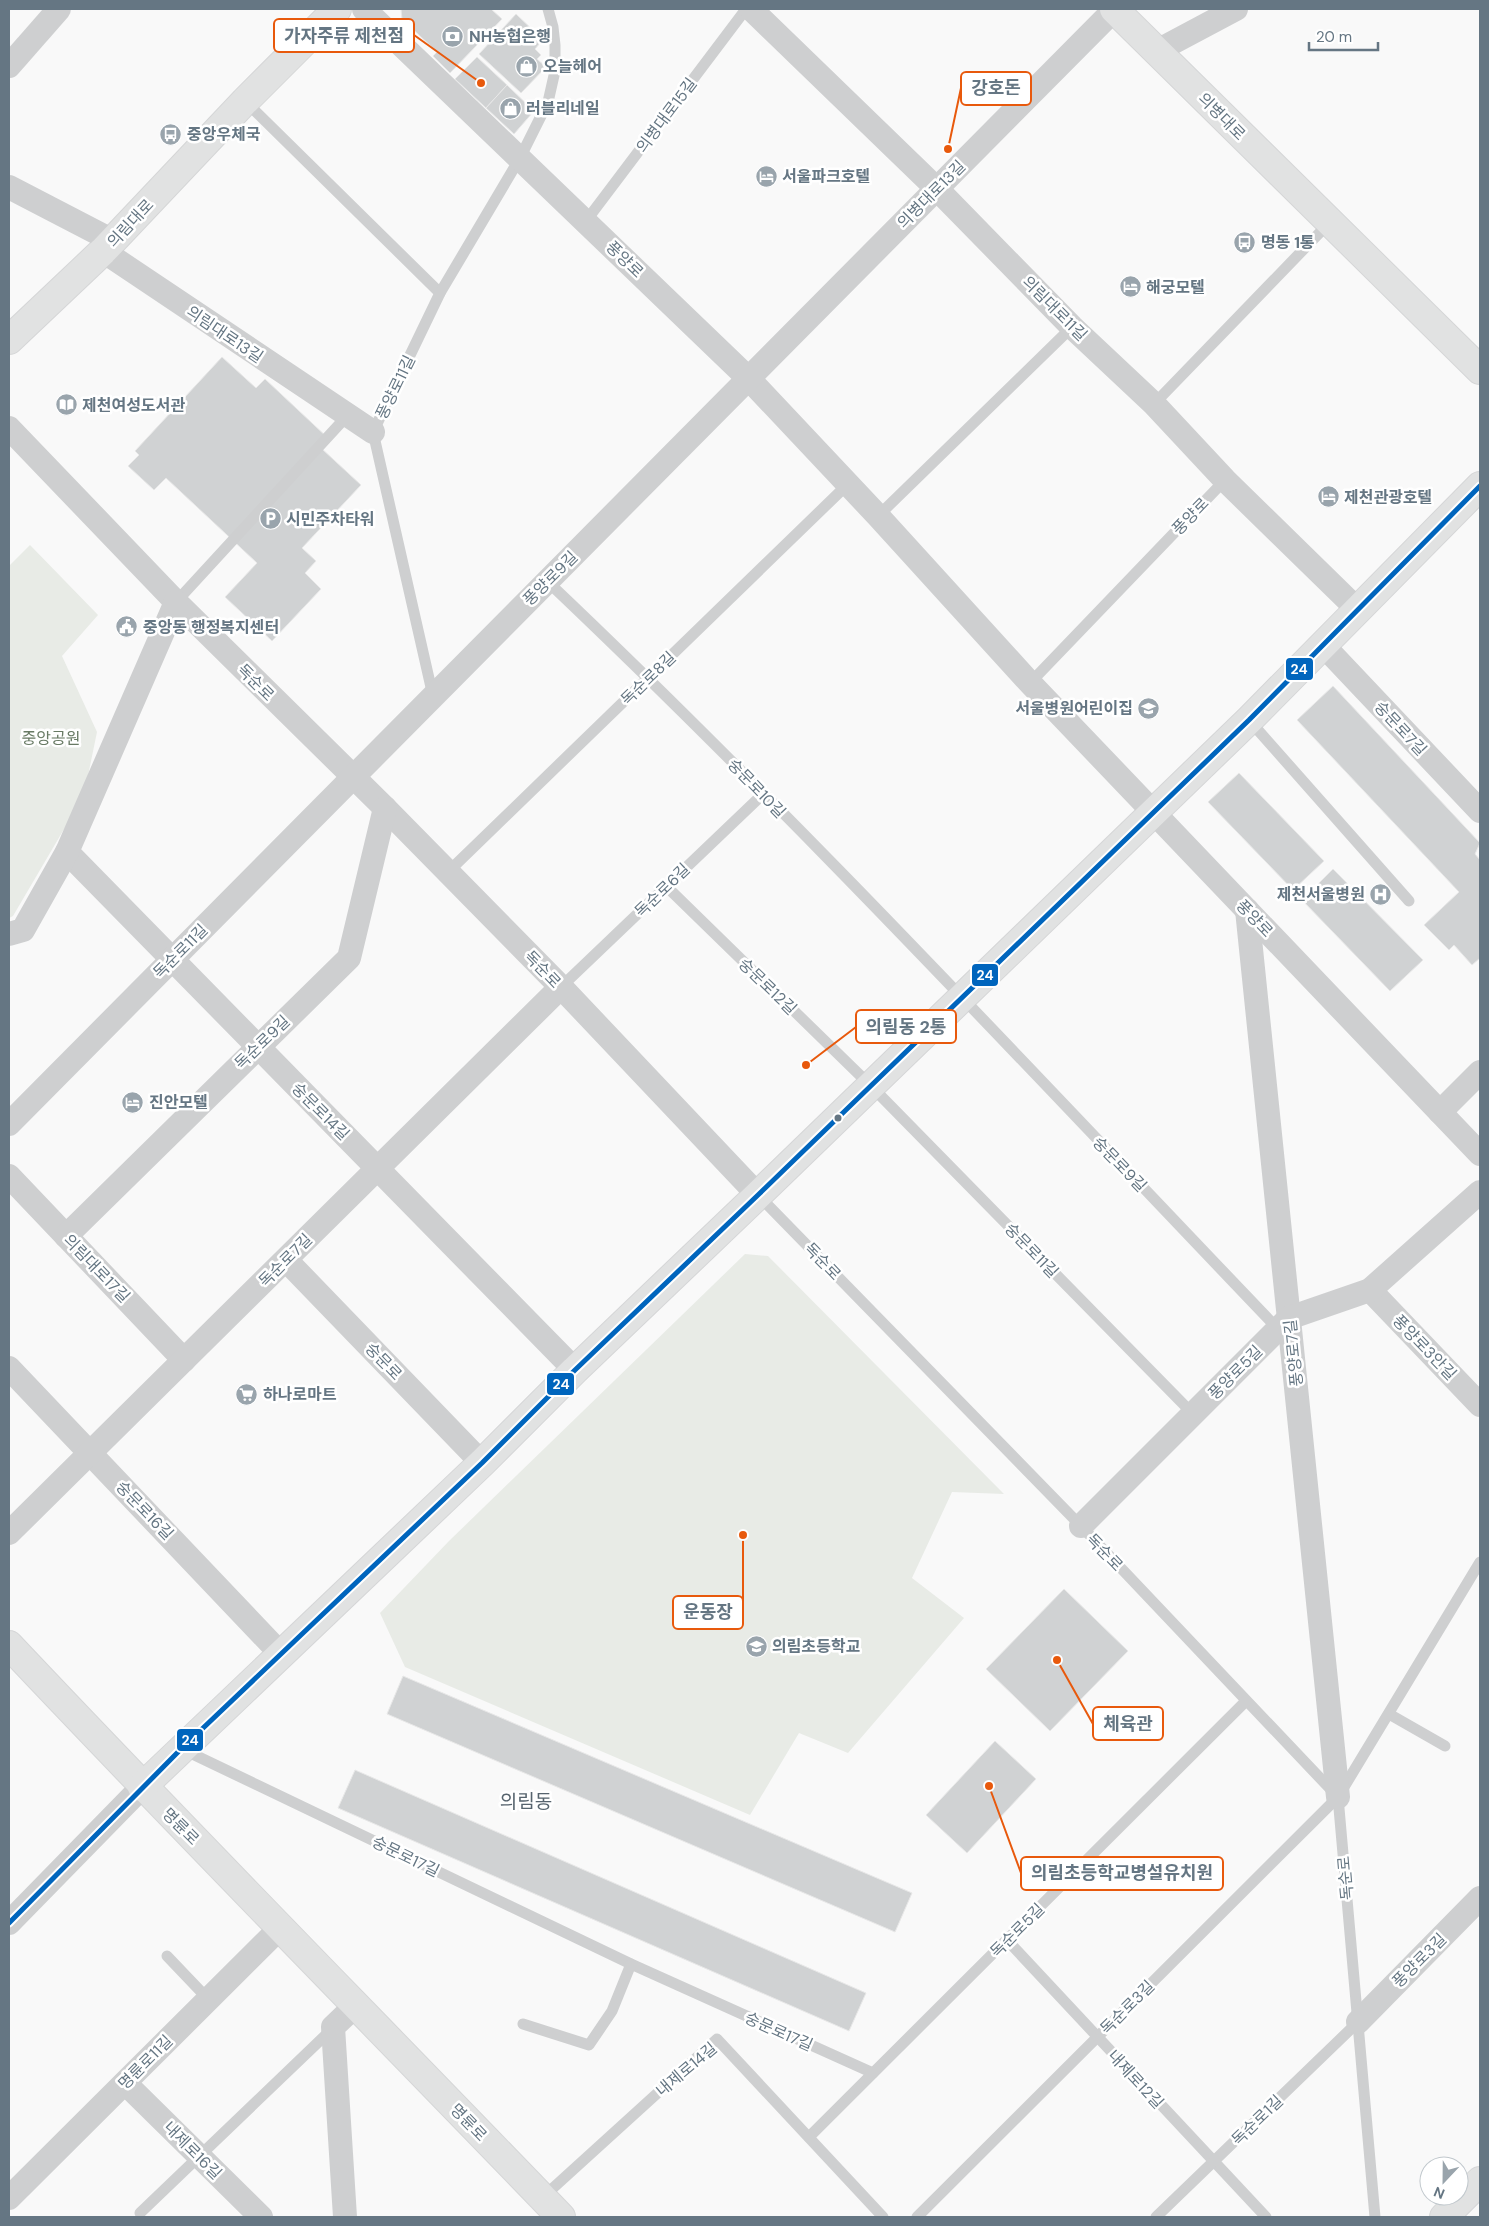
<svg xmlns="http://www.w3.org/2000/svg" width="1489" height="2226" viewBox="0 0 1489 2226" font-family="'DM Sans','Noto Sans KR',sans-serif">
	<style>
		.green { fill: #e8ebe6 }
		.building { fill: #d0d2d3; stroke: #e8e8e8 }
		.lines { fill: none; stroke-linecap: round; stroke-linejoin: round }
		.secondary-casing { stroke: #d5d6d7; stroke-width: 30 }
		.lane { stroke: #cecfd0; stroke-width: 11 }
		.street { stroke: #cecfd0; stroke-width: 24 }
		.secondary { stroke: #e1e2e2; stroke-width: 28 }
		.bus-1-casing { stroke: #fff; stroke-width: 9 }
		.bus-1 { stroke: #0065bd; stroke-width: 5 }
		.bus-dot { fill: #657683; stroke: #fff; stroke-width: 2 }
		.labels { text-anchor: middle; stroke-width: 5; stroke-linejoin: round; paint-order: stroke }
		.poi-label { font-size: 16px; font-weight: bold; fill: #657683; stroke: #fff; text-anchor: start }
		.street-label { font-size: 16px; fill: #657683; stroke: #fff }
		.park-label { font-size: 16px; fill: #687a64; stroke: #fff }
		.quarter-label { font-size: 19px; fill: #57646e; stroke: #fff }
		.leader { fill: none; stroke: #e8590c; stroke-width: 2 }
		.callout-dot { fill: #e8590c; stroke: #fff; stroke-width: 2 }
		.callout { fill: #fff; stroke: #e8590c; stroke-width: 2 }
		.callout-label { font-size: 18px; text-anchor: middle; font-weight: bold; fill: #657683 }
		.line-badge { stroke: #fff; stroke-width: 2 }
		.badge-label { font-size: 14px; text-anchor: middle; font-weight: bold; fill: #fff }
	</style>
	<rect width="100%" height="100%" fill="#f9f9f9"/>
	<g class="green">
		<path d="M30,545l68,70 -36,41 35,76 -13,63 -71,121 -4,2v-352z"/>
		<path d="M745,1254l23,2 236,238 -52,-2 -40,86 52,40 -116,135 -49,-20 -49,82 -345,-148 -25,-54 69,-72z"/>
	</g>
	<g class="building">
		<path d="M401,9h90l11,10 -52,54 -17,-17 4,-4 -35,-33z"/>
		<path d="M516,14l22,21 -3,4 5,4 -5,6 6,6 -4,4 9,8 -25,26 -42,-39z"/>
		<path d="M477,57l30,28 -21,23 -31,-29z"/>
		<path d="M507,85l27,26 -20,23 -28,-26z"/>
		<path d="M222,357l34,31 9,-9 64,60 -8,9 40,37 -59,63 14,13 -11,12 16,16 -49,52 -47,-44 32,-34 -91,-85 -12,12 -26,-24 11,-11 -4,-4z"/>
		<path d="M1333,686l147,157 -5,11 5,6v98l-8,7 -18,-20 -5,5 -25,-25 35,-33 -162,-172z"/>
		<path d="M1239,773l85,88 -31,29 -85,-88z"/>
		<path d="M1333,869l90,91 -33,31 -88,-91z"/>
		<path d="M1064,1589l64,62 -78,80 -64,-62z"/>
		<path d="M403,1676l509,217 -17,39 -508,-218z"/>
		<path d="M995,1741l41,38 -69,74 -41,-38z"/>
		<path d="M355,1770l511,223 -17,38 -511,-223z"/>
	</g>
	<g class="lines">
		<defs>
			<g id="secondary">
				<path d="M1114,9l366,361"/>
				<path d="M9,340l94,-89 142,-150 92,-92"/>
				<path d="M9,1645c182,193 368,381 552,572"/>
				<path d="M142,1787l340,-324 93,-93 183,-175 491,-475 231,-234"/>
				<path d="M1444,2217l36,-36"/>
			</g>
		</defs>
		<use href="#secondary" class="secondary-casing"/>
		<g class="lane">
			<path d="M245,101l195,192"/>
			<path d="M586,221l160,-212"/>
			<path d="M1154,404l176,-182"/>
			<path d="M878,516l194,-189"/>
			<path d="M547,581c253,240 490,496 731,748"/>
			<path d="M176,602l171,-186"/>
			<path d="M1030,683l195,-203"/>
			<path d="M433,696l-60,-264 67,-139 80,-135 28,-56 7,-31v-26l-2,-18 -5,-18"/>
			<path d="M1249,720l160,181"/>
			<path d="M448,872l400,-388"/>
			<path d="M666,886l205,200 322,328"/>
			<path d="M561,987l202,-193"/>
			<path d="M758,1195l323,331 257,271 37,420"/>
			<path d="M1389,1714l56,32"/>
			<path d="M182,1749l449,215 242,109"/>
			<path d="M1007,1940l259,277"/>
			<path d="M167,1956l41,43"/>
			<path d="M523,2024l66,21 23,-34 19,-47"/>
			<path d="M809,2137l437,-436"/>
			<path d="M542,2198l175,-159 166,178"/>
			<path d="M140,2213l192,-184"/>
			<path d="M917,2217l421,-420 142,-235"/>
			<path d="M1156,2217l202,-195"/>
		</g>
		<g class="street">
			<path d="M364,9l384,369 130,138 152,167 450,471"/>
			<path d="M751,9l185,179 136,139 82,77 71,76 132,129"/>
			<path d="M1157,51l79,-42"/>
			<path d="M9,66l50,-57"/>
			<path d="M9,187l104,54"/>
			<path d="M103,251l270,181"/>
			<path d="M9,428l167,174 209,206 176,179 197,208"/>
			<path d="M1322,644l158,167"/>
			<path d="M67,852l508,518"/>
			<path d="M1247,910l91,887"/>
			<path d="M9,934l14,-4 44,-78 109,-250"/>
			<path d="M1440,1112l40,-40"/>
			<path d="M9,1124l1106,-1115"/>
			<path d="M9,1176l175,184"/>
			<path d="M66,1236l283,-278 36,-150"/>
			<path d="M286,1260l196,203"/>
			<path d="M1370,1290l110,115"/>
			<path d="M9,1368l271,285"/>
			<path d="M1081,1526l208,-208 81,-28 110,-98"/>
			<path d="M9,1533l552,-546"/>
			<path d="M9,1923l133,-136"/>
			<path d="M1358,2022l122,-124"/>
			<path d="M125,2083l136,134"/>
			<path d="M9,2198l272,-271"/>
			<path d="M345,2217l-12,-190 23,-22"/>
		</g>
		<use href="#secondary" class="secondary"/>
		<defs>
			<path id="bus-1" d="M9,1923l172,-174 301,-286 93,-93 183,-175 491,-475 231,-234"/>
		</defs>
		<use href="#bus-1" class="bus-1-casing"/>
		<use href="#bus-1" class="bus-1"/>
	</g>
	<defs>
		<symbol id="bank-disc" viewBox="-11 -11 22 22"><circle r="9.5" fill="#99a4ac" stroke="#fff"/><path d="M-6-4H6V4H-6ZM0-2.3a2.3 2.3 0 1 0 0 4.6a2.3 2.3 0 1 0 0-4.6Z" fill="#fff"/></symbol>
		<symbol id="shop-disc" viewBox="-11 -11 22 22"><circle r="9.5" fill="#99a4ac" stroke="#fff"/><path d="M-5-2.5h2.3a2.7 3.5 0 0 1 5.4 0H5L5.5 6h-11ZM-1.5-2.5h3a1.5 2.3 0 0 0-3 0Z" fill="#fff"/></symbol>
		<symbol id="bus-disc" viewBox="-11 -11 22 22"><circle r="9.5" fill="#99a4ac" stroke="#fff"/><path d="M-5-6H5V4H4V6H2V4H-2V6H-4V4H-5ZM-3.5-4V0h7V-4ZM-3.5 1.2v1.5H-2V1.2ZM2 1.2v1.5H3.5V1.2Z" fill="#fff"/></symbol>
		<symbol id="hotel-disc" viewBox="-11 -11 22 22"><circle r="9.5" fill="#99a4ac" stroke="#fff"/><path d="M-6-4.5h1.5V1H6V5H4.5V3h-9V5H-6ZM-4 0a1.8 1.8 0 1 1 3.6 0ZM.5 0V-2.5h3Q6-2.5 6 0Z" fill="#fff"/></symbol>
		<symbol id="library-disc" viewBox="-11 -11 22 22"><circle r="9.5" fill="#99a4ac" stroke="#fff"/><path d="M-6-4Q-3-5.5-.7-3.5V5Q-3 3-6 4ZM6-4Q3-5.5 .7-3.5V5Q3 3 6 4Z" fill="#fff"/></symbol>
		<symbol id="parking-disc" viewBox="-11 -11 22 22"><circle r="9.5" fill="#99a4ac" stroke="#fff"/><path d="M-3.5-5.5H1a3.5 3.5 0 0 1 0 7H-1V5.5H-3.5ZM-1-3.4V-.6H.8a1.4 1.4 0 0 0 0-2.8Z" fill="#fff"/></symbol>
		<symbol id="civic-disc" viewBox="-11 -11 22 22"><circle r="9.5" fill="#99a4ac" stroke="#fff"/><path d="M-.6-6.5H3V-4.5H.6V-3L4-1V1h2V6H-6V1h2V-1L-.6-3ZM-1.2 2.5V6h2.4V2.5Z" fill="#fff"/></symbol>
		<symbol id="school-disc" viewBox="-11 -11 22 22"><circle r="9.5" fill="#99a4ac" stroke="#fff"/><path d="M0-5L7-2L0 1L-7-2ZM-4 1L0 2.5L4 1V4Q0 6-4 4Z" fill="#fff"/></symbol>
		<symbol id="hospital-disc" viewBox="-11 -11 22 22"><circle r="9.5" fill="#99a4ac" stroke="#fff"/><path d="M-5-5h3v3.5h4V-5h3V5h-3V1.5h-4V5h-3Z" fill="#fff"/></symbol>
		<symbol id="supermarket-disc" viewBox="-11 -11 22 22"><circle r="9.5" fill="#99a4ac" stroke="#fff"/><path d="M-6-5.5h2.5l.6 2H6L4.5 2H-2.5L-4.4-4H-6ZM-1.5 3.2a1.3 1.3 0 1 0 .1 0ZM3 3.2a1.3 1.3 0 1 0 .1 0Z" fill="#fff"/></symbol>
	</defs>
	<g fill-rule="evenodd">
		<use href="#bank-disc" x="440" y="24" width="25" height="25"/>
		<use href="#shop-disc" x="514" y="54" width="25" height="25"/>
		<use href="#shop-disc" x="498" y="96" width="25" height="25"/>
		<use href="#bus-disc" x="158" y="122" width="25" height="25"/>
		<use href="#hotel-disc" x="754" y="164" width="25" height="25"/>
		<use href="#bus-disc" x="1232" y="230" width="25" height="25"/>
		<use href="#hotel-disc" x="1118" y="274" width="25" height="25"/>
		<use href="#library-disc" x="54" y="392" width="25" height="25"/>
		<use href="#hotel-disc" x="1316" y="484" width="25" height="25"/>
		<use href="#parking-disc" x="258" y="506" width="25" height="25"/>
		<use href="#civic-disc" x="114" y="614" width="25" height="25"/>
		<use href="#school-disc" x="1136" y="696" width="25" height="25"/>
		<use href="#hospital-disc" x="1368" y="882" width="25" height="25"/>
		<use href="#hotel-disc" x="120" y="1090" width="25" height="25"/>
		<use href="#supermarket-disc" x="234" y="1382" width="25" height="25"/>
		<use href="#school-disc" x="744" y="1634" width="25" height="25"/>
	</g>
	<circle class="bus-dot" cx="838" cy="1118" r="4.5"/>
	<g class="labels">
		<g class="poi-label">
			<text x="469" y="42">NH농협은행</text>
			<text x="543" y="72">오늘헤어</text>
			<text x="526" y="114">러블리네일</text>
			<text x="187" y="140">중앙우체국</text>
			<text x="782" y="182">서울파크호텔</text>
			<text x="1261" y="248">명동 1통</text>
			<text x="1146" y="293">해궁모텔</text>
			<text x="82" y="411">제천여성도서관</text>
			<text x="1344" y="503">제천관광호텔</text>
			<text x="286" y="525">시민주차타워</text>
			<text x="143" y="633">중앙동 행정복지센터</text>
			<text x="1133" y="714" text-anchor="end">서울병원어린이집</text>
			<text x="1365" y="900" text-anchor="end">제천서울병원</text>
			<text x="149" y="1108">진안모텔</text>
			<text x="263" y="1400">하나로마트</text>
			<text x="772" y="1652">의림초등학교</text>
		</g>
		<g class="street-label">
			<text transform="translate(666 115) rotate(-53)" y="6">의병대로15길</text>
			<text transform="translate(1222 116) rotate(45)" y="6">의병대로</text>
			<text transform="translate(931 194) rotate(-45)" y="6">의병대로13길</text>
			<text transform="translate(130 223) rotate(-47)" y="6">의림대로</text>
			<text transform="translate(625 259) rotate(44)" y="6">풍양로</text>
			<text transform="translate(1055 308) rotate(45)" y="6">의림대로11길</text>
			<text transform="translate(225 334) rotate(34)" y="6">의림대로13길</text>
			<text transform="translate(395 387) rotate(-64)" y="6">풍양로11길</text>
			<text transform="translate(1190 516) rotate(-46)" y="6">풍양로</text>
			<text transform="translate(550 578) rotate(-45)" y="6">풍양로9길</text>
			<text transform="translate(648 678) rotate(-44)" y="6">독순로8길</text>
			<text transform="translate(256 682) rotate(45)" y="6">독순로</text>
			<text transform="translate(1401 728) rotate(47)" y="6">숭문로7길</text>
			<text transform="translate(757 788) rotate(46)" y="6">숭문로10길</text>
			<text transform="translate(662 890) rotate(-44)" y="6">독순로6길</text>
			<text transform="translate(1255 918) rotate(46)" y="6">풍양로</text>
			<text transform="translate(180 951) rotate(-45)" y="6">독순로11길</text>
			<text transform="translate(543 969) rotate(46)" y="6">독순로</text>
			<text transform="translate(768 986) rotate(44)" y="6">숭문로12길</text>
			<text transform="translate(262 1042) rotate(-44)" y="6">독순로9길</text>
			<text transform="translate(321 1111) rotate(45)" y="6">숭문로14길</text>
			<text transform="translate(1120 1164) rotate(46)" y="6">숭문로9길</text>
			<text transform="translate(1032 1250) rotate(46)" y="6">숭문로11길</text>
			<text transform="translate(285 1260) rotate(-45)" y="6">독순로7길</text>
			<text transform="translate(823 1261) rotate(46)" y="6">독순로</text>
			<text transform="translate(97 1268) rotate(46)" y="6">의림대로17길</text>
			<text transform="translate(1425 1347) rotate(46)" y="6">풍양로3안길</text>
			<text transform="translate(1293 1353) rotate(-96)" y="6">풍양로7길</text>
			<text transform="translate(384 1361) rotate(46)" y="6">숭문로</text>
			<text transform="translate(1235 1372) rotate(-45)" y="6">풍양로5길</text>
			<text transform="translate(145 1510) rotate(46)" y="6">숭문로16길</text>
			<text transform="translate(1105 1552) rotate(46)" y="6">독순로</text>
			<text transform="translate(181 1826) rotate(45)" y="6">명륜로</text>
			<text transform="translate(406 1856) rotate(26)" y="6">숭문로17길</text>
			<text transform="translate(1345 1878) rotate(-95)" y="6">독순로</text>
			<text transform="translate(1017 1930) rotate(-45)" y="6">독순로5길</text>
			<text transform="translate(1419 1960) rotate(-45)" y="6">풍양로3길</text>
			<text transform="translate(1127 2007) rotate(-45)" y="6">독순로3길</text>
			<text transform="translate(779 2031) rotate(24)" y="6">숭문로17길</text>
			<text transform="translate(145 2062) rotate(-45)" y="6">명륜로11길</text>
			<text transform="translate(686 2069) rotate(-40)" y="6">내제로14길</text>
			<text transform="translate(1136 2079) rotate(47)" y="6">내제로12길</text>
			<text transform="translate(1257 2120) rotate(-44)" y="6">독순로1길</text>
			<text transform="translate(469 2122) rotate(46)" y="6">명륜로</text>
			<text transform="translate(193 2150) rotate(45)" y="6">내제로16길</text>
		</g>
		<g class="park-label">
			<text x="51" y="744">중앙공원</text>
		</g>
		<g class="quarter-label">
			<text x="526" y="1808">의림동</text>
		</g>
	</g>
	<path class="leader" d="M481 83L414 35M948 149L961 88M806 1065L856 1027M743 1535L743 1612M1057 1660L1093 1724M989 1786L1021 1873"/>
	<g class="callout-dot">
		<circle cx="481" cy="83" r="5"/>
		<circle cx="948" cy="149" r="5"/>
		<circle cx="806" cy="1065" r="5"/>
		<circle cx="743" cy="1535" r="5"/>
		<circle cx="1057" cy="1660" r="5"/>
		<circle cx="989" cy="1786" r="5"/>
	</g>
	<g class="callout">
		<rect x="274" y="19" width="140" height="33" rx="5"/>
		<rect x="961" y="72" width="70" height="33" rx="5"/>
		<rect x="856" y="1010" width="100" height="33" rx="5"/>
		<rect x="673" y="1596" width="70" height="33" rx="5"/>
		<rect x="1093" y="1707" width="70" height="33" rx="5"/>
		<rect x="1021" y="1857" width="202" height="33" rx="5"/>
	</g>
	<g class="callout-label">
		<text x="344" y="42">가자주류 제천점</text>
		<text x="996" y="94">강호돈</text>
		<text x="906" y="1033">의림동 2통</text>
		<text x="708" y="1618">운동장</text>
		<text x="1128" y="1730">체육관</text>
		<text x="1122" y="1879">의림초등학교병설유치원</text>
	</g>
	<g class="line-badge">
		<rect x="1285" y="657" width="29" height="24" rx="5" fill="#0065bd"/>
		<rect x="971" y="963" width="28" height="24" rx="5" fill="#0065bd"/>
		<rect x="546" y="1372" width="29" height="24" rx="5" fill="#0065bd"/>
		<rect x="176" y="1728" width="28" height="24" rx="5" fill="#0065bd"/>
	</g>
	<g class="badge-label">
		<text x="1299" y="674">24</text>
		<text x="985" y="980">24</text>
		<text x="561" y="1389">24</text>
		<text x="190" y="1745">24</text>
	</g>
	<rect width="1489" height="2226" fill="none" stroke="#657683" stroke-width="20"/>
	<g transform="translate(1444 2181) rotate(202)"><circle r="24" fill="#ffffff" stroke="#c1c8cd"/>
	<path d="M0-4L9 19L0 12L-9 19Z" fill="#99a4ac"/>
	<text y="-8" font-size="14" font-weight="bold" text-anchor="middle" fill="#657683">N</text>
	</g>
	<path d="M1309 42v8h69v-8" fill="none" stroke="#657683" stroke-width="2.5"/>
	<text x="1316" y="42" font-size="15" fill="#657683" stroke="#ffffff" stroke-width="4" paint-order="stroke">20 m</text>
</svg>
